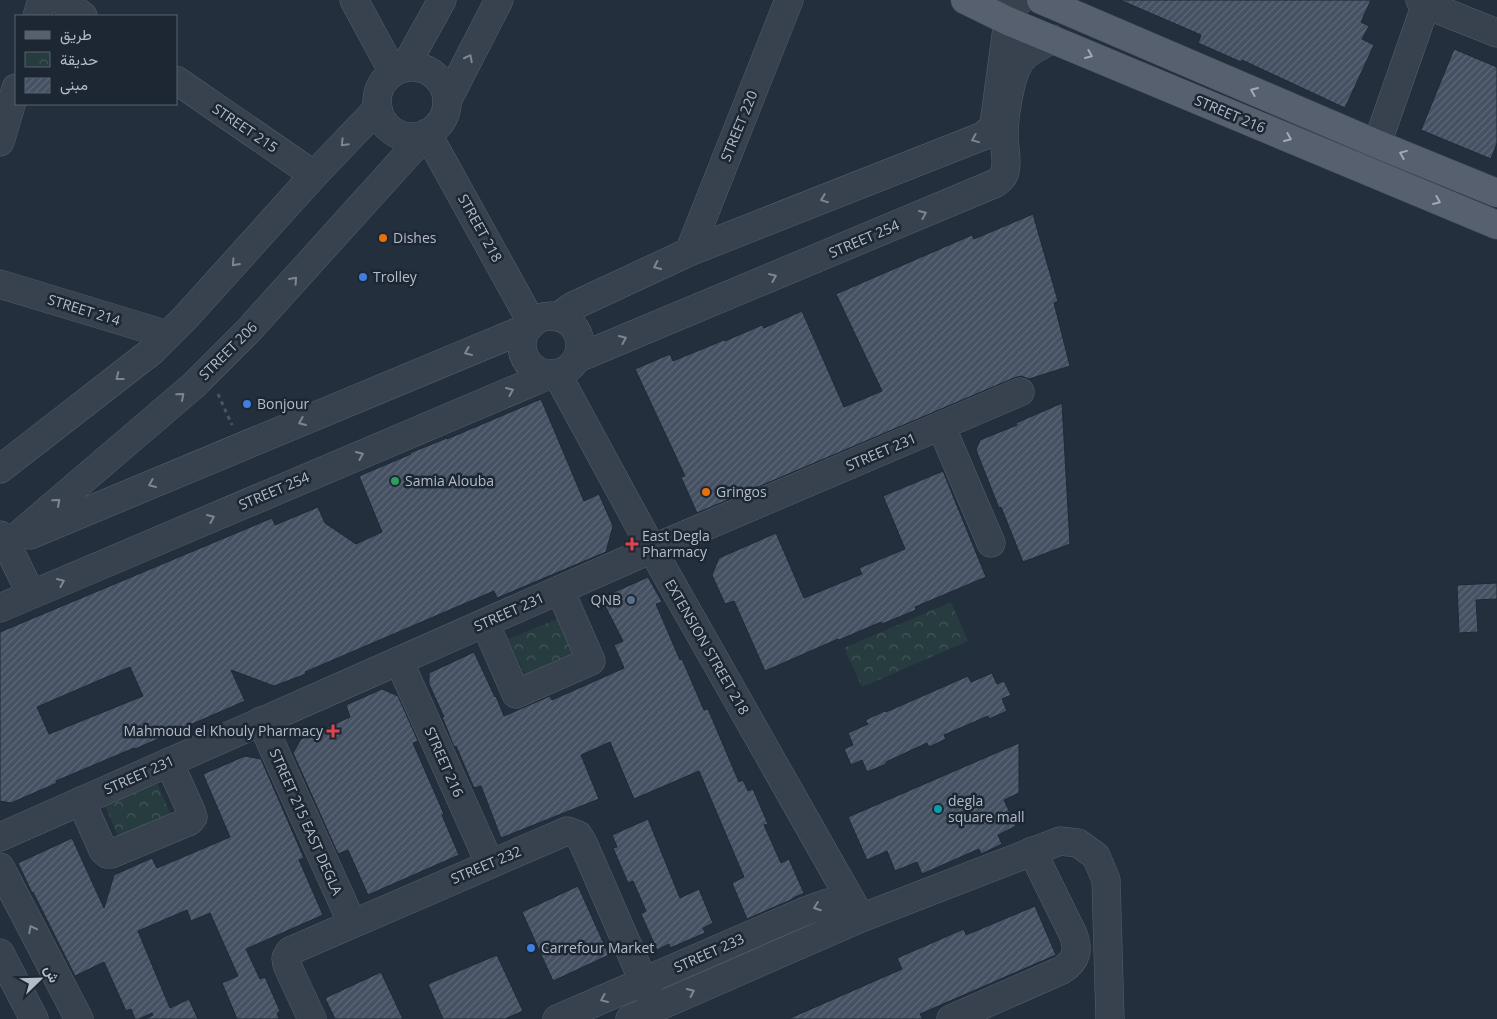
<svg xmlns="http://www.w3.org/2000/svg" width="1497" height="1019" viewBox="0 0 1497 1019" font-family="'Open Sans',Vazirmatn,sans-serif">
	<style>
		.park { fill: url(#park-crowns) }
		.building { fill: url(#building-hatch); stroke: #1f2835; fill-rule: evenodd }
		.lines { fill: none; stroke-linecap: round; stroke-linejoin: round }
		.minor-casing { stroke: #565f6c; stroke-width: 29 }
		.major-casing { stroke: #414a57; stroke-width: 29 }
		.path { stroke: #44595c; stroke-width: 3; stroke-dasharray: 4 4; stroke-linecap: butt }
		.minor { stroke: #38414e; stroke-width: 28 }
		.major { stroke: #56606e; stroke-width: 28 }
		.oneway { stroke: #a1aab7 }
		.oneway2 { stroke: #7c8592 }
		.food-dot { fill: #e8710a; stroke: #1d2633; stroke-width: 2 }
		.shop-dot { fill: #3f7fe0; stroke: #1d2633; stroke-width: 2 }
		.leisure-dot { fill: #2e9e5b; stroke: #1d2633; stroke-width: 2 }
		.health-dot { fill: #e0444e; stroke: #1d2633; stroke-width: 2 }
		.service-dot { fill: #5c6f8a; stroke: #1d2633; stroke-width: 2 }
		.culture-dot { fill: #0f9aa8; stroke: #1d2633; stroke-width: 2 }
		.labels { text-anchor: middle; stroke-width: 5; stroke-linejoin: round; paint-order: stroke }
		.street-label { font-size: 14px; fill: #b4bcc9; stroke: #1d2633 }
		.poi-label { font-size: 14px; fill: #b4bcc9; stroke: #1d2633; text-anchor: start }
	</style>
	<defs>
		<pattern id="park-crowns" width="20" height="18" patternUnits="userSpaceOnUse" patternTransform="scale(1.25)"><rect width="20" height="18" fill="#263c3f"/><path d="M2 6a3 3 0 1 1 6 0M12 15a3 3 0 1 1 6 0" fill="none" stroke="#435659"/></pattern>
		<pattern id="building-hatch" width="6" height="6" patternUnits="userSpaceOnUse" patternTransform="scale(1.25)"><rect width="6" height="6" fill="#455162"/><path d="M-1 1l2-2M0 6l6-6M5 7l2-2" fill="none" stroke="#5d6877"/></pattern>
	</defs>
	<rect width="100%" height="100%" fill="#242f3e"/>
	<g class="park">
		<path d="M951,602l17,39 -106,46 -18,-39z"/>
		<path d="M562,617l18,44 -51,22 -21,-44z"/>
		<path d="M154,776l19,44 -52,23 -19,-44z"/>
	</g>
	<g class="building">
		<path d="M1120,0h251l-10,22 8,4 -7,13 12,6 -29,63 -103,-48 -1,2 -43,-19 3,-8z"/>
		<path d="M1454,49l43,18v76l-6,16 -70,-29z"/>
		<path d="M1033,214l25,87 -4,2 16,63 -41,13 -8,-3 -7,2 -317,135 -16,-36 4,-1 -50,-107 35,-15 3,7 51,-21 1,1 37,-16 2,3 38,-17 42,96 38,-16 -46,-97 136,-59 2,4z"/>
		<path d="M541,399l43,102 15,-7 14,32 -7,26 -109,46 -3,-7 -189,81 1,2 -32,12 -43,-16 14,31 -110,48 -1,-1 -78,33 1,2 -46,20 -11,-2v-169l272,-114 3,7 43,-18 7,16 31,21 26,-12 -23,-56 52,-22 -1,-1 37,-15v1zM130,667l13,29 -94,38 -12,-27z"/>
		<path d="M1062,403l8,141 -47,18 -22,-55 -2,1 -23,-58 4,-10 37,-15 -1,-2z"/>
		<path d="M943,471l43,106 -71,30 1,3 -34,14 -1,-2 -42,18 -1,-1 -73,32 -31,-70 -9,3 -13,-29 7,-17 57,-25 28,65 58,-24 -3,-6 46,-19 -22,-53z"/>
		<path d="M648,577l14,25 -6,2 24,56 2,-1 22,51 4,-1 31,73 4,-2 5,11 5,-2 15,35 -4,1 17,38 8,-4 15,34 -11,5v1l-46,20 -15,-36 12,-6 -45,-106 -65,28 -24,-57 -29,13 18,44 -98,39 -20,-52 -7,2 -18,-42 -2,1 -7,-18 -5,-12h2l-15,-33v-11l45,-21 21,45 1,-1 8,20 46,-20 2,4 72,-32 -10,-23 9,-4 -22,-43z"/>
		<path d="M1497,583v16l-21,1 2,32 -19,1 -2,-48z"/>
		<path d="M992,673l5,11 7,-3 7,14 -9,4 5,12 -18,8 -1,-3 -44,19 2,4 -17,8 -2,-4 -41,19v2l-19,8 -5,-12 -11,5 -7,-16 9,-4 -5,-12 20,-9 -3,-4 20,-9 1,1 82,-36 3,6z"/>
		<path d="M382,689l16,7 20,45 -5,2 31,71 -2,1 17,40 -91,40 -20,-45 -10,4 -45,-101 8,-14 49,-22 -4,-12z"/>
		<path d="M1019,743v50l-15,7 12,26 -18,9 4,9 -21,10 -2,-5 -57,25 -5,-12 -22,9 -8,-20 -20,9 -19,-43z"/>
		<path d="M245,756l16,3 43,99 -5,2 24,55 -77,34 14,30 5,-2 15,34 -3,2 2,6h-42l-15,-36 16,-7 -28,-63 -19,8 -4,-11 -49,21 32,77 19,-9 9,20h-53l8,-4 -1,-2 -13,6h-4l-4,-10 -5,2 -22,-49 -29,14 -42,-84 -1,1 -14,-30 54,-25 32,70 10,-33 38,-17 5,10 73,-31 -27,-63z"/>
		<path d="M648,819l32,79 19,-9 14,34 -10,5 2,5 -35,15 -1,-4 -12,6 -16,-36 5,-3 -13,-30 -5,2 -15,-35 4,-1 -5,-12z"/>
		<path d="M578,886l31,69 -56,26 -31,-69z"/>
		<path d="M1035,906l21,49 -136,59 3,5h-135l114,-50 -5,-11 67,-29 2,6z"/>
		<path d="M497,955l26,56 -18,8h-62l-15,-35z"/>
		<path d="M381,972l22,47h-68l-10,-21z"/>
	</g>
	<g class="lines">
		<defs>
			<g id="minor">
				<path d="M61,0l22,16"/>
				<path d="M354,0l39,72"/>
				<path d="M1420,0l9,6 68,27"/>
				<path d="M37,16l5,-16"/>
				<path d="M405,67l37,-67"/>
				<circle cx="412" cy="102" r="35"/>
				<path d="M176,80l138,95"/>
				<path d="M447,101l52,-101"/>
				<path d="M427,133l105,190"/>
				<path d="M0,142l16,-54"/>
				<path d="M1377,144l49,-140"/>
				<path d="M689,252l100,-252"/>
				<path d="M0,284l168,51"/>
				<circle cx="551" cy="345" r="29"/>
				<path d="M557,317l16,-11 116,-54 294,-116 8,-7 3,-5 14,-103 4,-13 8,-8"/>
				<path d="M578,358l418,-175c4,-3 8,-6 9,-12 3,-11 -1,-24 -1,-35 0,-18 6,-64 19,-78 7,-8 20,-13 29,-19"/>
				<path d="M557,374l95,175 209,369"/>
				<path d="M941,426l50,117"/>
				<path d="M0,469l152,-118 33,-33 129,-143 64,-67"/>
				<path d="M0,535l7,10 24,49"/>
				<path d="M30,535l499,-208"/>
				<path d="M7,545l187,-160 55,-55 177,-196"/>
				<path d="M0,608l549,-233"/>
				<path d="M485,623l31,71 75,-33 -31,-71"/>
				<path d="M399,661l91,203"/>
				<path d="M261,721l91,202"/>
				<path d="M81,801l22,49 4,4h4l79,-33 3,-4 -2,-6 -22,-49"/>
				<path d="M0,837l652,-288 368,-157"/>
				<path d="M0,867l79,152"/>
				<path d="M0,953l34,66"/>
				<path d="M312,1019l-25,-54 -1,-7 4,-7 277,-120 11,4 5,8 72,165"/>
				<path d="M557,1019l246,-107 25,-9h14l19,15"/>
				<path d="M630,1019l231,-101 199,-77 18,2 18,13 10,24 4,139"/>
				<path d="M951,1019l111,-49c15,-10 17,-20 11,-36l-41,-83"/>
			</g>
			<g id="major">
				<path d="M965,0l43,21 489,204"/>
				<path d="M1041,0l336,144 120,49"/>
			</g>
		</defs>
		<use href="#minor" class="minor-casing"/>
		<use href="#major" class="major-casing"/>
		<path class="path" d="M218,394l14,31"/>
		<use href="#minor" class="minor"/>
		<use href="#major" class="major"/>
	</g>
	<defs><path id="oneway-chevron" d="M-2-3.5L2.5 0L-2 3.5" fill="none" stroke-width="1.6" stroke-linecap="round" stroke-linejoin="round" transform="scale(1.25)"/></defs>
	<g class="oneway">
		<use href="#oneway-chevron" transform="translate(1089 55) rotate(23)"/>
		<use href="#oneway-chevron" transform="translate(1254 91) rotate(-157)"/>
		<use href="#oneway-chevron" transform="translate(1288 138) rotate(23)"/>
		<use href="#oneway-chevron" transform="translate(1403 154) rotate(-158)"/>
		<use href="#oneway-chevron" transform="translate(1437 201) rotate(23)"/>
	</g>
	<g class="oneway2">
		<use href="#oneway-chevron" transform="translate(469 58) rotate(-63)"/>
		<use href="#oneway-chevron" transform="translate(975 139) rotate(158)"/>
		<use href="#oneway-chevron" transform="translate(344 143) rotate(134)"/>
		<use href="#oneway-chevron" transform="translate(824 199) rotate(159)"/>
		<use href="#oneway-chevron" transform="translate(923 214) rotate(-23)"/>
		<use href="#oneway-chevron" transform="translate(235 263) rotate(132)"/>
		<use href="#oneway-chevron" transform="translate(657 266) rotate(155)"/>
		<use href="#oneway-chevron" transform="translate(773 277) rotate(-23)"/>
		<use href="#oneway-chevron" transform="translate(294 280) rotate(-48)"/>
		<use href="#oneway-chevron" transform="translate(623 339) rotate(-23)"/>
		<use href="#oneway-chevron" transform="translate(468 352) rotate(157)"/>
		<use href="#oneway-chevron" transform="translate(119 377) rotate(142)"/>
		<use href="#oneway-chevron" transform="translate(510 391) rotate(-23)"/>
		<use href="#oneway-chevron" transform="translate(181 396) rotate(-41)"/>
		<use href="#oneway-chevron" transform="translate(302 422) rotate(157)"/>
		<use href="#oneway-chevron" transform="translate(360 455) rotate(-23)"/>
		<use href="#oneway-chevron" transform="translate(152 484) rotate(157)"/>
		<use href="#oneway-chevron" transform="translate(57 502) rotate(-41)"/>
		<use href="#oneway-chevron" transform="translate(211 518) rotate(-23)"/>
		<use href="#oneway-chevron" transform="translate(61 582) rotate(-23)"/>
		<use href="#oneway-chevron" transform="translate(817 907) rotate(160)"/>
		<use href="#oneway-chevron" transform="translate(32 929) rotate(-117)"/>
		<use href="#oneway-chevron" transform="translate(691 992) rotate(-24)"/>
		<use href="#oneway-chevron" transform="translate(604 999) rotate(157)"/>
	</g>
	<g class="food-dot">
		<circle cx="383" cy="238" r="5"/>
		<circle cx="706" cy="492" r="5"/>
	</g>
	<g class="shop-dot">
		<circle cx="363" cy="277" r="5"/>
		<circle cx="247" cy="404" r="5"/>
		<circle cx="531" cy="948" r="5"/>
	</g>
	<circle class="leisure-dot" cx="395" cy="481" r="5"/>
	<g class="health-dot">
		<path d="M629.5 536.5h5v5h5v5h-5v5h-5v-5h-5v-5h5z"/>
		<path d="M330.5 723.5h5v5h5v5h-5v5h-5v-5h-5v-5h5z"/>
	</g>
	<circle class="service-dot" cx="631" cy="600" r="5"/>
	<circle class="culture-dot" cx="938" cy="809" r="5"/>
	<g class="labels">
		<g class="street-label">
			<text transform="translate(1230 114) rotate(23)" y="5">STREET 216</text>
			<text transform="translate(739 126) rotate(-68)" y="5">STREET 220</text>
			<text transform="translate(245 128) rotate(34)" y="5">STREET 215</text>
			<text transform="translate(480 228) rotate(61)" y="5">STREET 218</text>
			<text transform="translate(864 239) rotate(-23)" y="5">STREET 254</text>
			<text transform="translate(84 310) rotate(17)" y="5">STREET 214</text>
			<text transform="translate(228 351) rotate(-45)" y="5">STREET 206</text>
			<text transform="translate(881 452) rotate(-23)" y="5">STREET 231</text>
			<text transform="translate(274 491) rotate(-23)" y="5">STREET 254</text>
			<text transform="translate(509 612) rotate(-24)" y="5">STREET 231</text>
			<text transform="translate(707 647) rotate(60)" y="5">EXTENSION STREET 218</text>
			<text transform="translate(444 762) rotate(66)" y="5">STREET 216</text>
			<text transform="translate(139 775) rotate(-24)" y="5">STREET 231</text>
			<text transform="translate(306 822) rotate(66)" y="5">STREET 215 EAST DEGLA</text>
			<text transform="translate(486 865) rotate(-23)" y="5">STREET 232</text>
			<text transform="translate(709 953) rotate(-24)" y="5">STREET 233</text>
		</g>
		<g class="poi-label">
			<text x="393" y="243">Dishes</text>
			<text x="373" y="282">Trolley</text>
			<text x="257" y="409">Bonjour</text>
			<text x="405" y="486">Samia Alouba</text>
			<text x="716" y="497">Gringos</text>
			<text x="642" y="541">East Degla<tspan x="642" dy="16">Pharmacy</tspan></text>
			<text x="621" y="605" text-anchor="end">QNB</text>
			<text x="323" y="736" text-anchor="end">Mahmoud el Khouly Pharmacy</text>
			<text x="948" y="806">degla<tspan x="948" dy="16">square mall</tspan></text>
			<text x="541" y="953">Carrefour Market</text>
		</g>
	</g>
	<rect x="15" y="15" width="162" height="90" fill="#1d2633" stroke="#59626f"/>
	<rect x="25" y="31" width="25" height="8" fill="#56606e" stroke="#59626f"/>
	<text x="60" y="40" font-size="15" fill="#b4bcc9">طريق</text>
	<rect x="25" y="52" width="25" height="15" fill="url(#park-crowns)" stroke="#59626f"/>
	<text x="60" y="65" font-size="15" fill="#b4bcc9">حديقة</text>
	<rect x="25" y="78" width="25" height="15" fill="url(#building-hatch)" stroke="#59626f"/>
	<text x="60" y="90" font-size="15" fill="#b4bcc9">مبنى</text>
	<g transform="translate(40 979) rotate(67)" stroke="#1d2633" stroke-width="4" paint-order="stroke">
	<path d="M0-4L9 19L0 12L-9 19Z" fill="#b4bcc9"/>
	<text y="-8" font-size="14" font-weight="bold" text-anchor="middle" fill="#b4bcc9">ش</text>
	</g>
</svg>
